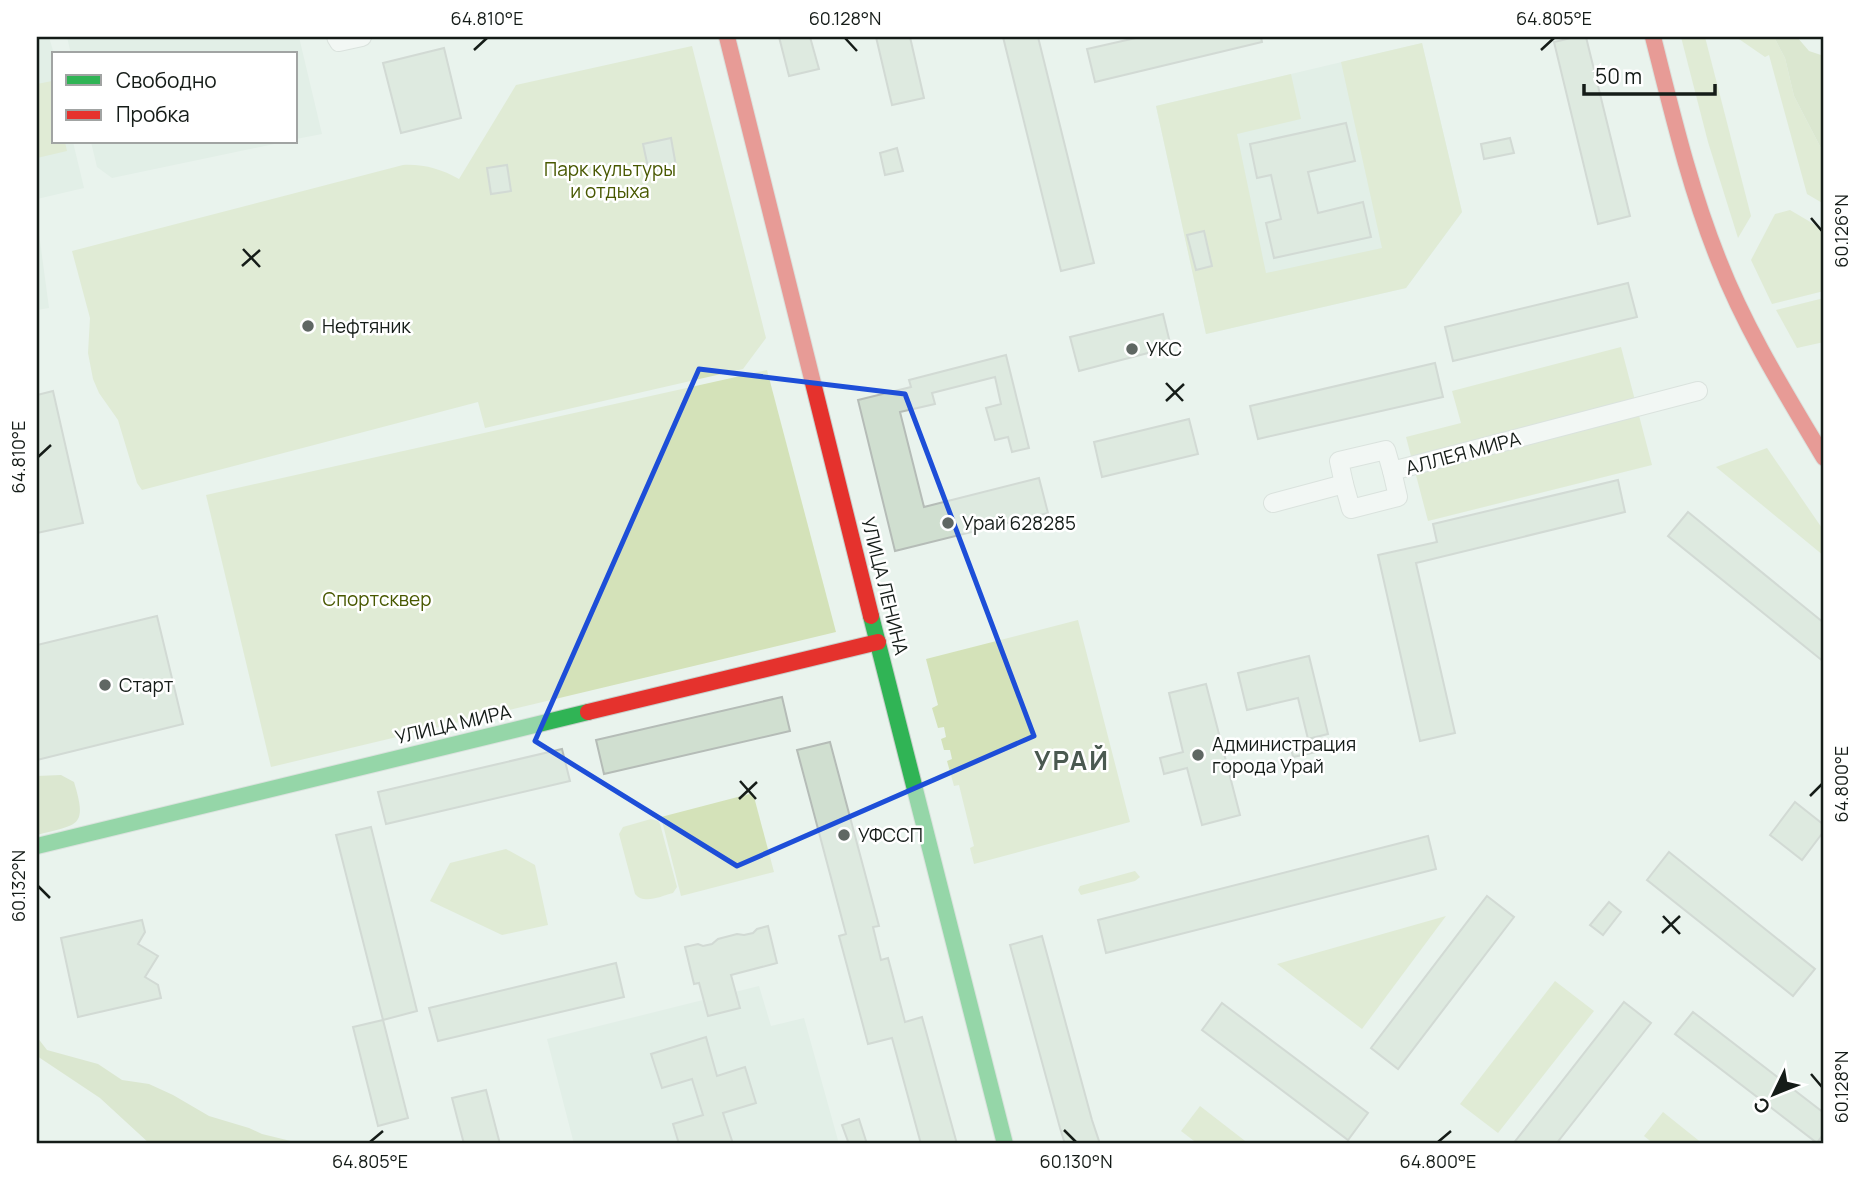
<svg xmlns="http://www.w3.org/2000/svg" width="1861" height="1181" viewBox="0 0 1861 1181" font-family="Manrope,sans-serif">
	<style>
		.built { fill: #d9ebe0 }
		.green { fill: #d4e2b9 }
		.forest { fill: #c9d9ae }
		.building { fill: #d0dfd0; stroke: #b5bcb7; stroke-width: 2 }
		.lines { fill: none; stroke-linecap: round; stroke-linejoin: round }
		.street-casing { stroke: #c8cfcb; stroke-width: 20 }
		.fast-casing { stroke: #c8cfcb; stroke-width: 18 }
		.jam-casing { stroke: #c8cfcb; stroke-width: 18 }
		.street { stroke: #fcfdfc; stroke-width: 18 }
		.fast { stroke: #30b455; stroke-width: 16 }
		.jam { stroke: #e5322d; stroke-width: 16 }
		.marked { fill: none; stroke: #1d4ed8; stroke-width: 5; stroke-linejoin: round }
		.ticks { fill: none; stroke: #151c18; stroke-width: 2.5 }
		.poi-dot { fill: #5f6763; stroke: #fff; stroke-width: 2.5 }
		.labels { text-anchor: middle; stroke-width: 5; stroke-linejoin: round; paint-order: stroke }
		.park-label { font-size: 19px; fill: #485800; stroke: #fff }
		.poi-label { font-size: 19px; fill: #151c18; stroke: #fff; text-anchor: start }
		.street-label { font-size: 19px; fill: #151c18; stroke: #fff }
		.district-label { font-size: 26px; font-weight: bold; letter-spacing: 2px; fill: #4a5950; stroke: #fff }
		.neatline { fill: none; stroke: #151c18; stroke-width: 2.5 }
		.ticks-label { font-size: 18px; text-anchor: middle; fill: #151c18 }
	</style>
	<rect width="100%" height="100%" fill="#e9f3ed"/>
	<g class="built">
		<path d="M49,37l5,17v88h19l11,46 -47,11v-160z"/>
		<path d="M67,37h232l23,97 -26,5v-85h-225z"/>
		<path d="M1422,43l40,169 -56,76 -200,46 -50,-228z"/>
		<path d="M91,142h193l-172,36 -15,-11z"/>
		<path d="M37,219l12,89 -12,2z"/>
		<path d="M759,986l12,40 33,-8 35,126h-265l-27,-105z"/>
	</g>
	<g class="green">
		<path d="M1681,37h24l46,179 -13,22 -30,-96z"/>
		<path d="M1736,37h38l11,21 9,38 30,58v50l-17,-10 -38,-139 -4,2z"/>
		<path d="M1422,43l40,169 -56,76 -200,46 -50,-228 135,-32 10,45 -64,15 29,139 116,-25 -41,-186z"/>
		<path d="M692,46l74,292 -23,31 -258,59 -7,-26 -336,88 -5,-7 -19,-63 -19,-27 -6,-14 -5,-26 2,-35 -18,-67 331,-86c21,-1 38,4 56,14l57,-94z"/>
		<path d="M52,81l2,12v49h11l2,9 -30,7v-74z"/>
		<path d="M1790,210l34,20v61l-52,13 -21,-44 24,-46z"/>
		<path d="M1824,298v44l-27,6 -21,-38z"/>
		<path d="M1621,347l31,118 -224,56 -22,-84 55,-14 -9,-32z"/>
		<path d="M767,370l69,262 -565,135 -65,-272z"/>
		<path d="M1767,448l57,83v25l-108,-89z"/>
		<path d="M1078,620l52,202 -156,42 -4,-16 4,-2 -15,-61 -5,1 -7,-25 5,-2 -2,-9h-6l-3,-11 5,-2 -2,-10 -6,1 -6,-20 6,-3 -12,-46z"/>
		<path d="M753,793l21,79 -93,24 -20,-79z"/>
		<path d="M651,819l7,2 2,3 17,63 -4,6c-12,3 -29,12 -38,1l-16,-60 4,-7z"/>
		<path d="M506,849l29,16 13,60 -46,10 -72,-34 20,-38z"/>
		<path d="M1135,871l5,6 -5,4 -54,14 -3,-5 2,-4z"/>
		<path d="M1446,916l-84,113 -85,-65z"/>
		<path d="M1555,981l39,30 -96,122 -38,-29z"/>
		<path d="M1200,1106l49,38h-51l-17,-13z"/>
		<path d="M1663,1112l40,32h-49l-10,-8z"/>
	</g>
	<g class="forest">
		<path d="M1774,37h23l12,14 15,5v98l-30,-58 -9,-38z"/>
		<path d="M61,775l13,7c14,46 4,42 -37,53v-59z"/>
		<path d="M37,1037l10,13 51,14 24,16 27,4 24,11 36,21 40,12 13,6 41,10h-153l-50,-46 -63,-42z"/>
	</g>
	<g class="building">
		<path d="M779,37h31l9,32 -30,7z"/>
		<path d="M876,37h34l14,61 -32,7z"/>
		<path d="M1003,37h35l56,226 -33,8z"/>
		<path d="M1140,37h121l1,5 -167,40 -8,-33z"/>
		<path d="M1575,37h11l44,179 -32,8 -44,-182z"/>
		<path d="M444,48l17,70 -60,15 -18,-70z"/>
		<path d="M1346,123l9,38 -47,11 10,41 45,-11 8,35 -97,21 -8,-35 15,-4 -10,-44 -14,3 -7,-34z"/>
		<path d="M671,138l5,28 -27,6 -6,-28z"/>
		<path d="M1510,138l4,15 -30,6 -3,-15z"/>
		<path d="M897,148l6,23 -18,4 -5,-22z"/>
		<path d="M507,165l4,26 -20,3 -4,-26z"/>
		<path d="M1204,231l8,35 -16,4 -9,-35z"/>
		<path d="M1628,283l9,34 -184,44 -8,-34z"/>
		<path d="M1163,314l8,33 -92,24 -9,-34z"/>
		<path d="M1006,355l23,93 -17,4 -4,-15 -13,3 -9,-32 15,-4 -6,-27 -63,16 3,11 -35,8 24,95 115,-29 9,35 -153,38 -37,-151 53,-13 -2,-7z"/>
		<path d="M1435,363l8,34 -185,42 -8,-33z"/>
		<path d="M53,391l30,132 -46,10v-138z"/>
		<path d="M1189,419l9,35 -96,23 -8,-35z"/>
		<path d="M1618,480l7,32 -209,51 39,170 -35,8 -42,-186 59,-13 -4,-18z"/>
		<path d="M1688,512l136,111v39l-156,-126z"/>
		<path d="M157,616l26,108 -146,36v-115z"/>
		<path d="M1309,656l19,78 -20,5 -10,-41 -51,12 -9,-37z"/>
		<path d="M1206,684l34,131 -38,10 -15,-57 -23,6 -4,-16 23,-6 -14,-59z"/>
		<path d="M782,697l8,34 -186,43 -8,-34z"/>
		<path d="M1317,737l4,14 -28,6 -3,-13z"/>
		<path d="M830,742l49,184 -6,1 8,33 7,-2 17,64 17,-5 35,127h-36l-29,-106 -24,6 -29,-108 7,-2 -49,-184z"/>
		<path d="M562,749l8,32 -184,43 -8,-32z"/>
		<path d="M1795,802l29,23v6l-22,29 -32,-25z"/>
		<path d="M371,827l46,184 -34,9 -47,-185z"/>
		<path d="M1428,836l8,33 -330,84 -8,-33z"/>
		<path d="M1669,852l146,117 -22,27 -146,-116z"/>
		<path d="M1487,896l27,21 -116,152 -27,-21z"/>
		<path d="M1609,902l12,10 -18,23 -13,-10z"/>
		<path d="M142,920l3,12 -7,12 20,12 -13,21 13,8 3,13 -83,19 -17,-79z"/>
		<path d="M768,926l9,37 -46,12 9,33 -32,8 -9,-33 -5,1 -9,-37 13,-3 5,2 9,-2 6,-5 19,-5 7,1 9,-2 4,-4z"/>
		<path d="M1042,936l50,184 8,24h-35l-5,-16 -50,-183z"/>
		<path d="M616,963l8,34 -186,44 -9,-33z"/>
		<path d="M1624,1002l27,21 -95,121h-43z"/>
		<path d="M1222,1003l146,110 -20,27 -146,-110z"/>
		<path d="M1693,1012l131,101v20l-7,10 -142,-109z"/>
		<path d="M383,1020l25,98 -30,8 -25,-99z"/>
		<path d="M706,1037l11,39 28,-9 11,36 -33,10 10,31h-54l-6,-20 30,-9 -11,-36 -30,9 -11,-34z"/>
		<path d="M486,1090l14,54h-36l-12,-46z"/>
		<path d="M859,1119l8,25h-18l-7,-19z"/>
	</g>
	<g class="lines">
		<defs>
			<g id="street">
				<path d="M336,37l3,5 23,-5"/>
				<path d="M1344,484l7,25 47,-12 -6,-26"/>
				<path d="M1273,503l71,-19 -5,-23 47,-11 6,21 306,-80"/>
			</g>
			<g id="fast">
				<path d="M871,616l134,528"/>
				<path d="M37,846l551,-134"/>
			</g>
			<g id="jam">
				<path d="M727,37l144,579"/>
				<path d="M1653,37c19,75 37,152 66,224 27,69 67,133 105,197"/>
				<path d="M588,712l290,-70"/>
			</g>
		</defs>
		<use href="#street" class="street-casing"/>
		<use href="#fast" class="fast-casing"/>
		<use href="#jam" class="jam-casing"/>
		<use href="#street" class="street"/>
		<use href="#fast" class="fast"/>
		<use href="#jam" class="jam"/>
	</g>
	<path d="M0 0H1861V1181H0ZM699,369l206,25 129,342 -297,130 -202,-125z" fill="#e9f3ed" fill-opacity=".55" fill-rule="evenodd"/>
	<path class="marked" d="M699,369l206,25 129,342 -297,130 -202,-125z"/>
	<path class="ticks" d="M845,38l12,13M474,50l13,-12M1541,50l13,-12M1811,218l11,13M243,249l17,18M242,266l18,-16M1166,383l17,18M1166,401l18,-17M38,457l13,-12M740,781l16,18M1810,796l12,-12M739,799l18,-17M38,886l12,12M1663,916l17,18M1662,933l18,-17M1811,1074l11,13M1064,1130l12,12M370,1142l13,-11M1438,1142l13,-11"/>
	<g class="poi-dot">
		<circle cx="308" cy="326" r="7"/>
		<circle cx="1132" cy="349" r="7"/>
		<circle cx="948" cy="523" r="7"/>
		<circle cx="105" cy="685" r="7"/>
		<circle cx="1198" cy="755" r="7"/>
		<circle cx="844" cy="835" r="7"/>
	</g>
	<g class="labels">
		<g class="park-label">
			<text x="610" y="176">Парк культуры<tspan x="610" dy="22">и отдыха</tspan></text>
			<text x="377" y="606">Спортсквер</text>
		</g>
		<g class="poi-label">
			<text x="322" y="333">Нефтяник</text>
			<text x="1146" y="356">УКС</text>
			<text x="962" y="530">Урай 628285</text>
			<text x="119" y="692">Старт</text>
			<text x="1212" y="751">Администрация<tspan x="1212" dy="22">города Урай</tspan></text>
			<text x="858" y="842">УФССП</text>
		</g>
		<g class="street-label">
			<text transform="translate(1463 453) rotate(-15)" y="7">АЛЛЕЯ МИРА</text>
			<text transform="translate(885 586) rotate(76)" y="7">УЛИЦА ЛЕНИНА</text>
			<text transform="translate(453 724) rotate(-13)" y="7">УЛИЦА МИРА</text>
		</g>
		<g class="district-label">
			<text x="1072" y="770">УРАЙ</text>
		</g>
	</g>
	<rect width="1861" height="1181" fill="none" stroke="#ffffff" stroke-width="77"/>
	<rect x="52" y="52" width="245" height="91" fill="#ffffff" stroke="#a1a4a3" stroke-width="2"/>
	<rect x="66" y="75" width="35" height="10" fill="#30b455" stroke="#a1a4a3" stroke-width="2"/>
	<text x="116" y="88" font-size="21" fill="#151c18">Свободно</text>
	<rect x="66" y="110" width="35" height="10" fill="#e5322d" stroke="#a1a4a3" stroke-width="2"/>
	<text x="116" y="122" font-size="21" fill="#151c18">Пробка</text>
	<g transform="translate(1774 1094) rotate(227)" stroke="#ffffff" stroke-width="5" paint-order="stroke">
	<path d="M0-5L12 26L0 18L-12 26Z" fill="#151c18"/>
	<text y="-10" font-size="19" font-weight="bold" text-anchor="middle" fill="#151c18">С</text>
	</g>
	<path d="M1584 84v10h131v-10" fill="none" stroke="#151c18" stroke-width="3.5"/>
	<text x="1595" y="84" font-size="21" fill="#151c18" stroke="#ffffff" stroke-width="5" paint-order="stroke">50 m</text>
	<rect x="38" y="38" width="1784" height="1104" class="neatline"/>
	<g class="ticks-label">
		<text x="487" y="25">64.810°E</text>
		<text x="845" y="25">60.128°N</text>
		<text x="1554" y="25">64.805°E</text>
		<text transform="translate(1842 231) rotate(-90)" y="6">60.126°N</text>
		<text transform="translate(19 457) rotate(-90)" y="6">64.810°E</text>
		<text transform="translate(1842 784) rotate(-90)" y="6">64.800°E</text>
		<text transform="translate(19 886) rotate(-90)" y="6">60.132°N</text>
		<text transform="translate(1842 1087) rotate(-90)" y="6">60.128°N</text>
		<text x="370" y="1168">64.805°E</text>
		<text x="1076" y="1168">60.130°N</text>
		<text x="1438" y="1168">64.800°E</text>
	</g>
</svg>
